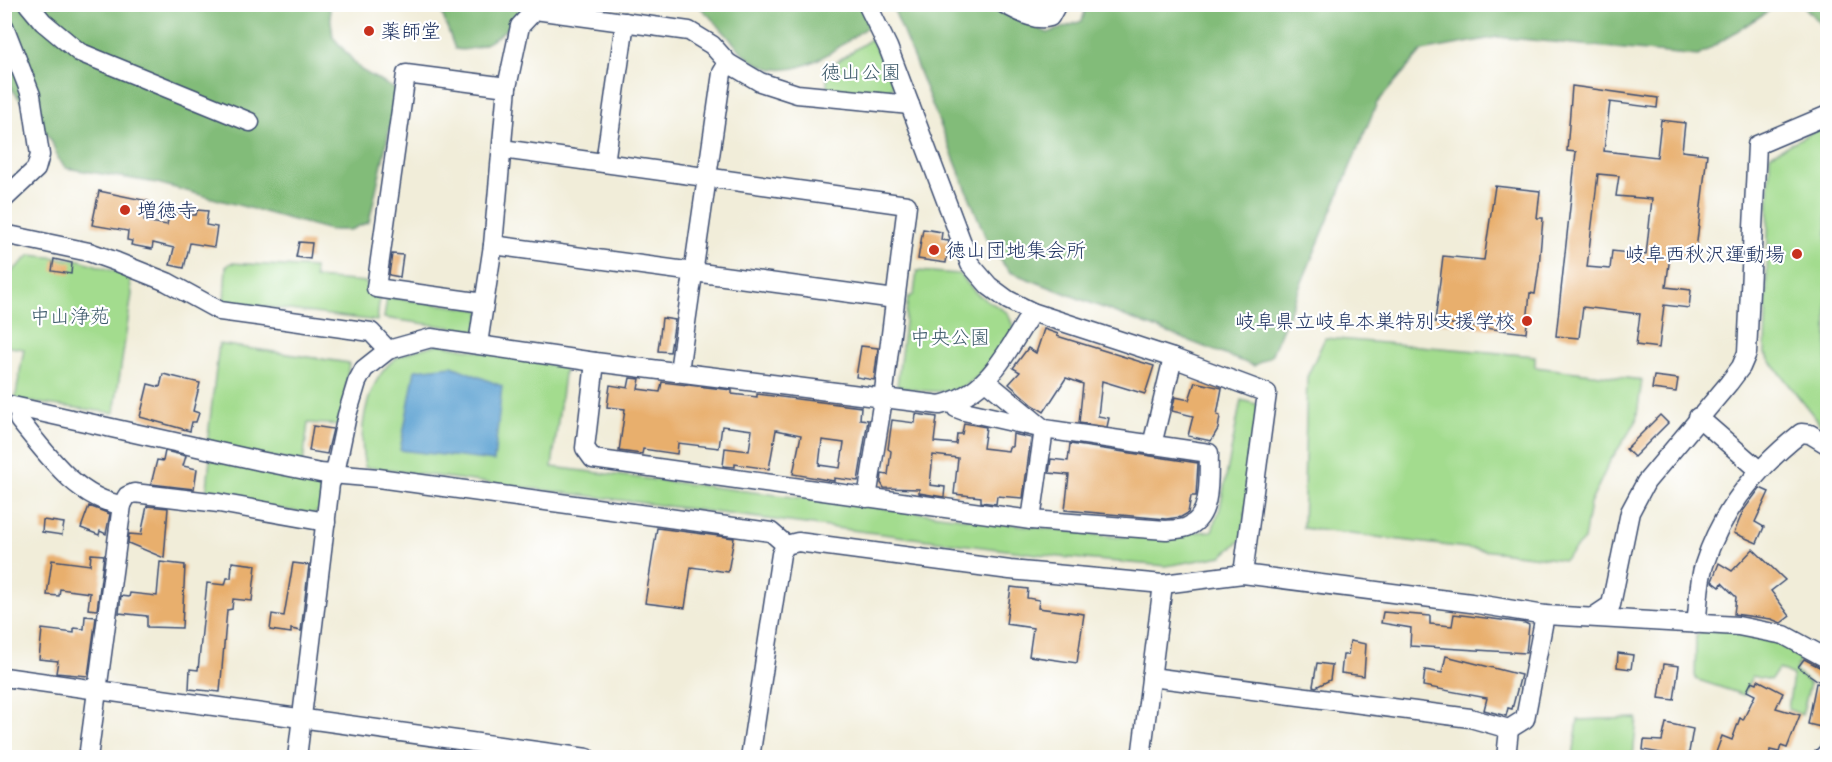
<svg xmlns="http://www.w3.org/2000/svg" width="1832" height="762" viewBox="0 0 1832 762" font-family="'Patrick Hand','Klee One',sans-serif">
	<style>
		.green { fill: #a3dc8e; stroke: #5f8676; stroke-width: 1.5 }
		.forest { fill: #82bc79; stroke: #4e766c; stroke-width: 1.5 }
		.water { fill: #5ca1d1; stroke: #3c6898; stroke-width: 1.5 }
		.building { fill: #e8af6d; fill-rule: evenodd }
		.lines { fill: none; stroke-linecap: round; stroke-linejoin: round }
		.minor-casing { stroke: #3b4c70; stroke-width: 21 }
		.minor { stroke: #fff; stroke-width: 18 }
		.poi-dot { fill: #c8321e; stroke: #fff; stroke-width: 2 }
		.labels { text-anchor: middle; stroke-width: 4.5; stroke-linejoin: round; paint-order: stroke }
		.poi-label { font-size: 20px; fill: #1b2f5e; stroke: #fff; text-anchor: start }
		.park-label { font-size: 20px; fill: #3d5a6a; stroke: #fff }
	</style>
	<rect width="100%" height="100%" fill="#fff"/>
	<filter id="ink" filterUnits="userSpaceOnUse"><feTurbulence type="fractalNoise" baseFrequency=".0167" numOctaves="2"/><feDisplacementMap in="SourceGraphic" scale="12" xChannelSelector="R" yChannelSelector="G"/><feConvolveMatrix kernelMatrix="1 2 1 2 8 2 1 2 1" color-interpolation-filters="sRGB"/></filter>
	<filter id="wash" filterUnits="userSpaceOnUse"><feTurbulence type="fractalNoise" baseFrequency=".008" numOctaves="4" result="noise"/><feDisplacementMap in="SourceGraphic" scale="24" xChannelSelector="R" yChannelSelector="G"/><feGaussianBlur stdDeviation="1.35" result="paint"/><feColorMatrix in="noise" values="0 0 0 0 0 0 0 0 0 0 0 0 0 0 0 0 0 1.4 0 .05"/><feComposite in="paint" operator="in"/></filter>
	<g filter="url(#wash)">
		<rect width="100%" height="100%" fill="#f1edd9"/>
		<g class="green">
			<path d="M871,39l23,46 -12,14 -55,-9v-22z"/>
			<path d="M1827,124v309l-62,-79 5,-199z"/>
			<path d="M30,255l50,5 49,16 3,18 -18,119 -99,-13 9,-51 -19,-3 -1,-67z"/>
			<path d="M231,263l83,5 1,10 51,4 1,11 13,2 -3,26 -153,-19 2,-35z"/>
			<path d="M917,271l42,3 18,20 31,19 6,16c-39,55 -46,73 -117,57l11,-88 6,-4z"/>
			<path d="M387,297l94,13 -4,21 -93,-13z"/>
			<path d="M1325,338l210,18v11l107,13 -6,42 -26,39 -20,43 -6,36 -20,20 -261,-32 4,-151z"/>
			<path d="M219,344l130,19 -8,62 -33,-2 -5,40 -96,-18z"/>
			<path d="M439,344l126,23 -13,100 564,70 96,-6 8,-23 21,-108 19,5 -18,134 -20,17 -56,10 -106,-9 -695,-90c-7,-32 -1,-76 23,-102 11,-13 35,-16 51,-21z"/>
			<path d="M210,459l113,20 -3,32 -8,3 -106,-16z"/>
			<path d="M1707,627l69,10 27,17 -8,17 15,13 -8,31 -14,-6 5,-33 -15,-7 -7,11 -19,-4 -8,19 -49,-16 1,-43z"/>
			<path d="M1637,718l-4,39h-60l5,-37z"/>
		</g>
		<g class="forest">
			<path d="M1087,4l691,1 -80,51 -200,-19 -76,14 -45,52 -106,253 -17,10 -244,-94 -20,-24 -98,-243h94l62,28 34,-12z"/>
			<path d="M4,5h325l4,32 28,33 37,21 -29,131 -19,8h-20l-173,-47 -91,-15 -7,-8 -8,-20 -46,-60z"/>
			<path d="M439,5h95c-22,18 -48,50 -79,44z"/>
			<path d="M697,5h165l8,20c-38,26 -85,69 -128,27 -16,-16 -27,-33 -45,-47z"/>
			<path d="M1803,5h24v39l-7,-20z"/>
		</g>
		<path class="water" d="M452,366l50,20 -8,75 -94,-11 15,-80z"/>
		<g id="blocks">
			<g class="building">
				<path d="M1572,86l86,12 -1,10 -47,-6 -6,49 53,6 4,-37 24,3 -3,28 25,3 -12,105 -25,-3 -4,31 25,3 -2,18 -25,-3 -5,43 -23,-3 4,-31 -57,-7 -4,31 -23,-2 20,-184 -9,-1zM1598,174l21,2 -3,20 36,3 -6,56 -34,-4 -2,18 -23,-2z"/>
				<path d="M1495,186l45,5 -3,27h6l-4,49 -4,27 -5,-1 -4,40 -91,-11 8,-66 41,4z"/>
				<path d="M99,191l49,10 -4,20 23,4 3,-13 19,3h7l1,-5 11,1 -2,14 11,2 -3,20 -24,-4 -6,25 -14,-3 4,-17 -21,-5 -1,6 -21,-4 1,-4 -5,-1 1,-9 -36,-6z"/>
				<path d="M923,229l19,3 -1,8 8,1 -3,22 -28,-4z"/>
				<path d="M299,242l13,1 -2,16 -14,-2z"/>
				<path d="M392,254l11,1 -3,22 -11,-2z"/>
				<path d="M54,259l18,4 -1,11 -19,-3z"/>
				<path d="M662,318l13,2 -5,32 -12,-1z"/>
				<path d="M1044,329l14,5 -1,2 97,30 -9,28 -43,-13 -4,35 11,2 -2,9 -28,-4 4,-39 -17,-6 -22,34 -11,-7 -24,-21 11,-12 -7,-4 15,-20 8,5z"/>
				<path d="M861,346l17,2 -4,32 -18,-3z"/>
				<path d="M163,374l37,9 -7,28 6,2 -3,9h-4l-2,9 -50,-14 8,-33 12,3z"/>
				<path d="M1654,376l24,3 -2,13 -24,-3z"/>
				<path d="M630,378l10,1 -2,10 22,3 2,-10 70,8v4l25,3v-3l104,13 -1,12 8,1 -10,61 -24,-3v3l-41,-7 8,-39 -25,-5 -7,39 -34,-5v3l-12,-1 2,-18 24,3 3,-21 -30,-4 -3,22 -41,-5 -1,11 -34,-5 -1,5 -23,-3 6,-42 -18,-2 3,-22 18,3zM822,440l22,3 -4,25 -21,-3z"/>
				<path d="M1195,382l27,6 -5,27 3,1 -2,13 -7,12 -23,-5 5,-20 -21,-5 3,-14 14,3z"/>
				<path d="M916,414l21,3 -3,25 22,2 1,-10h5l2,-11 22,4 -3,21 25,3 1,-4h3l1,-13 18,4 -8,60 -26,-2 -1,8 -15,-2v-5l-27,-3 4,-36 -25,-3 -3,30 15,2 -1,10 -25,-4v-4l-35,-1 -3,-5 1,-9 6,1 3,-24 -3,-2 4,-29 23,3z"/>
				<path d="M1660,415l8,8 -34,34 -8,-8z"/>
				<path d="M313,426l20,3 -6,25 -18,-3z"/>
				<path d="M1070,444l128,19 -2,33h-5l-3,17 -7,4 -15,2 -101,-9 4,-35 -20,-2 2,-14 17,2z"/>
				<path d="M165,451l21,5 -3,10 14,3 -3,20 -43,-5 6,-24 6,1z"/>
				<path d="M1760,488l9,4 -14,30 9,5 -7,16 -23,-10 9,-22z"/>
				<path d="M89,506l21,8 -4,20 -6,-3 -1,4 -18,-7z"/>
				<path d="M147,506l21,2 -4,50 -36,-15 1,-9 12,1z"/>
				<path d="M43,520l21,3 -2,12 -20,-3z"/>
				<path d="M657,528l77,10 -6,34 -37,-5 -6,41 -40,-5z"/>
				<path d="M1753,549l32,31 -14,11 19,25 -9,7 -10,-4 -37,-5 2,-17 -14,-14 -2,4 -8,-6 7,-18 13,8z"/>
				<path d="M91,554l13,1 -7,55 -9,-1 2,-16 -30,-4 -1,7 -12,-1 5,-35 38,5z"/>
				<path d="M160,562l25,3 -3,63 -35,-1v-11l-28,-3 2,-17 8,1 1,-4 27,3z"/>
				<path d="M232,562l24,3 -4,36 -19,-2 -1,10 -5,1 -7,82 -31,-3 1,-20 8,1 9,-87 18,2 2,-7h4z"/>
				<path d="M293,563l16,2 -8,66 -10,-2v4l-21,-3 2,-16 12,2z"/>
				<path d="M1011,587l17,2 -1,9 12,2 -1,8 46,6 -7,49 -48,-7 4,-28 -27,-4z"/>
				<path d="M1383,612l47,4v8l22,2 2,-12 71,9 4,2 -3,28 -116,-7 1,-18 -30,-5z"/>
				<path d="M85,616l11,1 -8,59 -32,-3 2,-12 -19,-2 3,-30 32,4v-5l10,1z"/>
				<path d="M1350,641l16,3 -2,32 -23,-3 2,-18h5z"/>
				<path d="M1618,653l15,2 -2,14 -14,-2z"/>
				<path d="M1446,656l75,19 -9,34 -4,-1 -2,8 -22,-6 3,-12 -64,-12 2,-16 17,3z"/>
				<path d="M1804,659l23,12 -7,11 -22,-15z"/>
				<path d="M1317,663l15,2 -2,15 -14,7 -3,-1z"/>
				<path d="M1664,664l15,2 -5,34 -15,-2z"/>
				<path d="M1758,680l25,13 -7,15 24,7 -13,33 -6,-2 -2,6 -9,-2 -1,8h-55l8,-22 10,4 8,-22 3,2 12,-25 -8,-4 5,-10 5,2z"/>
				<path d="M1816,683l11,2 -2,43 -17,-4z"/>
				<path d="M1666,723l27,6 -5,29 -45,-8 1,-10 18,1z"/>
			</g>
		</g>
	</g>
	<g filter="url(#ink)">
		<use href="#blocks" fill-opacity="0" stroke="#3b4c70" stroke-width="1.5"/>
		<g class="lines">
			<defs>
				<g id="minor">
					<path d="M28,4l15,18 36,30 171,70"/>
					<path d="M867,4l21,43 82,217 19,22 19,14 24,12 141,46 94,35 -24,181"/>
					<path d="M1004,4c14,7 31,18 46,13l7,-13"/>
					<path d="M4,26l27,69 9,60 -4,14 -32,30"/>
					<path d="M502,149l405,56 -24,194 -16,99"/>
					<path d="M605,163l20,-141"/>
					<path d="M4,234l85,18 28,10 50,20 53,29 151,21 17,18"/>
					<path d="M493,245l402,54"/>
					<path d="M484,303l-108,-15 30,-214 101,13"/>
					<path d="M478,344l15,-99 14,-158 13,-61 15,-16 154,21 23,14 16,18 32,19 37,12 113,11"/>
					<path d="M595,362l-10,86 8,11 438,61 13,-91 -57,-47"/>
					<path d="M679,371l43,-298 6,-10"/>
					<path d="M953,402l3,6 8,3 80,18 165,24c-1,22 4,62 -20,73 -6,4 -16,3 -23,4l-135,-10"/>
					<path d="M4,404l256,57 60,12 58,5 393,54 15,13"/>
					<path d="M20,409l-1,11c27,33 58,79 103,85l5,-9 7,-3 85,10 107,19"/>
					<path d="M1698,417l61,53"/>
					<path d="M1152,445l21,-87"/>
					<path d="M1593,617l18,-12 19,-93 16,-30 83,-99 12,-16 6,-14 10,-208 71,-30"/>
					<path d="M1696,624c3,-19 2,-41 8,-59 17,-54 54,-98 97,-132l9,1 18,11"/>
					<path d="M4,677l583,81"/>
					<path d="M1151,677l319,41 39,11 16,-10 20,-104"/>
					<path d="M88,758l34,-253"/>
					<path d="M297,758l33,-274 5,-11 12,-58 10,-33 7,-13 24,-19 43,-12 164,24 345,43c50,-12 66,-53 92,-93"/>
					<path d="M750,758l31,-204 5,-9 12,-3 212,28 153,14 80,-10 228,29 74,12 193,11 46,9 44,24"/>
					<path d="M1141,758l22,-174"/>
					<path d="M1506,758l3,-29"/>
					<path d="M1822,758l6,-6"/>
				</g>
			</defs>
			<use href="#minor" class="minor-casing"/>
			<use href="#minor" class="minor"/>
		</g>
	</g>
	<g class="poi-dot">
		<circle cx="369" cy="31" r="6"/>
		<circle cx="125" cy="210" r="6"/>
		<circle cx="934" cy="250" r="6"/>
		<circle cx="1797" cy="254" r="6"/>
		<circle cx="1527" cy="321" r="6"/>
	</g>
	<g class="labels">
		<g class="poi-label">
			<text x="381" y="38">薬師堂</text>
			<text x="137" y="217">増徳寺</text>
			<text x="946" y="257">徳山団地集会所</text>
			<text x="1785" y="261" text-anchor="end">岐阜西秋沢運動場</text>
			<text x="1515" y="328" text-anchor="end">岐阜県立岐阜本巣特別支援学校</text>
		</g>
		<g class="park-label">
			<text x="861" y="79">徳山公園</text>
			<text x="70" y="323">中山浄苑</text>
			<text x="950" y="344">中央公園</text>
		</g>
	</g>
	<rect width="1832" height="762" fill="none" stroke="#fff" stroke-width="24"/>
</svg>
